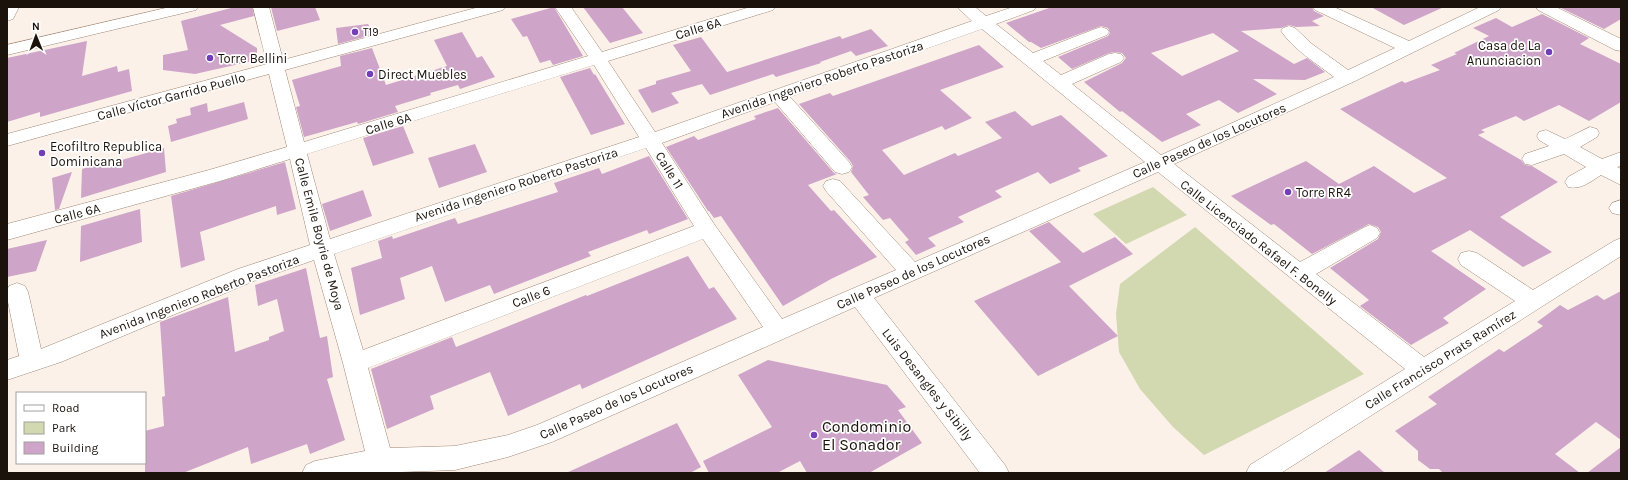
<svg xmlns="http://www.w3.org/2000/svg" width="1628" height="480" viewBox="0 0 1628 480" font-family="Karla,sans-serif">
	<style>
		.green { fill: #d2d8af }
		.building { fill: #cea4c8; fill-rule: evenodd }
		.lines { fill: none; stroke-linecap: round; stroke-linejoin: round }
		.minor-casing { stroke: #a08775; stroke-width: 1 }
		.minor { fill: #fff; fill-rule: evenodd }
		.poi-dot { fill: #723fb6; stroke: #fff; stroke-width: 1.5 }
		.labels { text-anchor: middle; stroke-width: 3.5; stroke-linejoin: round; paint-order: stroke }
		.far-poi-label { font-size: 11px; fill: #1b120b; stroke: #fff; text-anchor: start }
		.street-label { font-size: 13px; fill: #1b120b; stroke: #fff }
		.poi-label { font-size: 13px; fill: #1b120b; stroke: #fff; text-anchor: start }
		.near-poi-label { font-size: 16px; fill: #1b120b; stroke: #fff; text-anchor: start }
	</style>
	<rect width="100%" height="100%" fill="#fcf1e9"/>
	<g class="green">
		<path d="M1153,187l34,28 -61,29 -33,-30z"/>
		<path d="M1195,227l169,147 -160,81 -31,-28 -33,-38 -21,-37 -3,-38 4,-30z"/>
	</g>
	<g class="building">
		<path d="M235,7h17l2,9 -34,9 37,23v12l-62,14 -32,-4v-15l25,-5 -7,-29z"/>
		<path d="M271,7h44l5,13 -43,11z"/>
		<path d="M554,7l29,49 -30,9 -3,-5 -10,3 -13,-27 -4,1 -12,-18z"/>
		<path d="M583,7h39l21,26 -33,10z"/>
		<path d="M1052,7h260l2,4 10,5 -12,5 8,5 -24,1 -7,-2 -8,3 -40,3 53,33 13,-6 18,14 -20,8 -52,-1 24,15 -39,19 -19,-13 -33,14 15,11 -39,17 -40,-31 -2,1 -36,-30 38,-19 4,-5 -4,-5 -7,-1 -6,1 -37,16 -14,-12 50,-21 2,-3 -2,-5 -7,-2 -60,22 -10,-6h-2l-23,-19zM1213,33l26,18 -57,25 -31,-23z"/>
		<path d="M1371,7h73l-40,18z"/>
		<path d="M1559,7h62v12l-17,10z"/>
		<path d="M1542,14l47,24 -9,6 41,20v38l-32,19 -30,-16 -35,16 -8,-5 -35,14 4,2 -7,3 43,25 4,5 7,1 26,16 -58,35 52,35 -29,15 -53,-37 -39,21 55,38 -43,29 6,5 -38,22 -51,-39 9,-6 -39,-32 48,-29 3,-7 -3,-5 -9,-3 -57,30 -38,-30 -3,1 -40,-29 75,-35 33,23 35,-18 40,27 33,-15 -107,-69 62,-28 3,2 35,-13 -9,-5 26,-11 -3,-1 35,-17 -16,-8 23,-10 16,9z"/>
		<path d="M368,24l7,10 -37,10 -2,-16z"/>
		<path d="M871,29l17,17 -32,10 -5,-5 -31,11 1,1 -45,14 -3,-3 -63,21 -8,-11 -31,9 8,10 -27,10 -14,-23 18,-6v-3l35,-10 -18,-26 28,-8 26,35 113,-36 2,3z"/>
		<path d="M462,32l15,26 5,-2 13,21 -35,12 -2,-4 -28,8 1,2 -36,11 3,6 -40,12 -1,-2 -53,15 -8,-30 4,-1 -8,-26 49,-14 -1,-10 32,-8 14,37 61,-19 -13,-26z"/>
		<path d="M87,41l-5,35 35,-10 1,6 11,-3 3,22 -92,26v-5l-33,10v-64z"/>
		<path d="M979,45l25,22 -64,23 32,28 -27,12 -3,-4 -60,24 22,25 51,-22 3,3 44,-18 -17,-16 30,-11 17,15 29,-11 47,41 -30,12 3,3 -31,13 -12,-12 -43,19 7,6 -44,20 6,5 -36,16 8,8 -20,9 -11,-13 4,-2 -19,-22 -7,2 -20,-23 6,-2 -18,-23 2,-6 -3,-5 -51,-57 31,-11 3,3z"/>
		<path d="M590,68l4,7 1,-1 30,50 -34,11 -31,-58z"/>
		<path d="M244,102l4,17 -77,23 -3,-16 9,-3 -1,-4 15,-4 -1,-7 17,-5 1,9z"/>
		<path d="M778,108l56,65 3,1 -29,11 23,26 3,-1 43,47 -46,22 -48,27 -62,-90 -7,2 -5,-7h-1l-42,-64 28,-11 4,4 58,-21 -2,-3z"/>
		<path d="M403,126l11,27 -41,13 -10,-28z"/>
		<path d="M475,144l12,28 -48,16 -11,-30z"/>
		<path d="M164,148l2,24 -85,26 1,-29 29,-9v3z"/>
		<path d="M649,156l39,63 -39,15 -2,-4 -59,22 3,4 -97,38 -4,-9 -45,17 -13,-36 -32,12 5,21 -45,16 -9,-47 31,-10 -4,-17 14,-5 1,3 62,-21 3,6 100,-32 -4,-9 45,-15 3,6z"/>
		<path d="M285,162l11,47 -19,6 -1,-9 -76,26 5,28 -24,8 -10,-72z"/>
		<path d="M72,172l-13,37 -4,1 -3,-32z"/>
		<path d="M363,190l9,26 -42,15 -8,-27z"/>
		<path d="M140,209l2,33 -62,20 1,-36z"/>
		<path d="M1049,222l34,31 32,-16 18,17 -64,32 49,50 -80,40 -64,-75 87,-39 -32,-31z"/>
		<path d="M47,240l-11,31 -29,6v-28z"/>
		<path d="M688,256l21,33 5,-2 23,32 -155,70 -2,-5 -72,32 -18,-44 -60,24 4,13 -47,20 -16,-60 81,-32 4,10 130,-52 1,1z"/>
		<path d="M306,268l14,70 7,-2 6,41 -6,2 18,61 -35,14 -3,-10 -56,20 -3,-17 -65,26h-38v-42l19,-5 -2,-29 3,-1 -5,-74 68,-25 7,55 34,-12v-3l15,-6 -7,-32 -19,7 -3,-21z"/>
		<path d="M1621,291v149l-25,-18 -41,32 25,19h-137l-4,-4h-9l-12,-9v-9l-23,-20 42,-27 -9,-7 71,-48 5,3 39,-26 -6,-4 23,-17 8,5 29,-15 7,5z"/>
		<path d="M768,360l119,25 19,22 -8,3 24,33 -53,30h-62l-7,-12 -23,12h-68l-6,-12 69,-34 -34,-52z"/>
		<path d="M677,423l24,44 -11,6h-124z"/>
		<path d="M1621,447v26h-34z"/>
		<path d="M1359,450l26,23h-61z"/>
	</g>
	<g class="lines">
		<defs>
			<g id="minor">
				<path d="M7,7h12l-6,12 -6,2z"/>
				<path d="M170,7h28l-2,3 -189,45v-10z"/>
				<path d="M253,7h16l14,53 196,-53h26l-2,3 -218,60 19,72 284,-86 -33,-49h16l31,45 148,-45h25l-2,3 -165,51 47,71 317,-111 -15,-14h18l11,9 27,-9h23l-2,3 -38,14 37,29 62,-24 6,-2 6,2 2,3 -2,3 -64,26 18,14 48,-21 6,-1 6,1 3,4 -3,4 -49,22 89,71 173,-78c-18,-14 -40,-27 -53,-46l2,-3 6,-2 6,2 17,16 36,26 47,-22 -80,-38 -2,-3h21l75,34 71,-34h21l-2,3 -146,72 -179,82 126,98 63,-34 7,-3 7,3 3,5 -3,5 -61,36 108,83 91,-56 -54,-36 -3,-6 3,-6 8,-2 8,2 56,37 81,-49 7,-3v18l-340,217h-35l4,-8 155,-96 -247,-197 -284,126 131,167 4,8h-29l-125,-166 -303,135 -44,15 -53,13 -82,3h-71l4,-8 9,-4 50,-10 -22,-88 -29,-103 -60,21 -193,81 -54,18v-20l12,-4 -12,-59v-7l2,-4 8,-3 8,3 3,6 13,57 197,-80 72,-24 -20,-86 -70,22 -213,59v-16l202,-54 78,-23 -18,-73 -262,72v-12l260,-70zM982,29l163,133 -230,100 -75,-81 -7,-2 -7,2 -3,5 3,5 70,79 -114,49 -68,-95 -52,-81 113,-41 60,70 7,2 7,-2 3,-5 -3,-5 -59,-65zM594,65l45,72 -309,102 -23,-85zM646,148l48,78 -331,124 -29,-96zM703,239l60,88 -226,98 -29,10 -53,11 -65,2 -22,-80z"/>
				<path d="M1536,7h20l65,32v12l-6,-1 -77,-40z"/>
				<path d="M1590,127l7,2 2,4 -2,4 -17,10 22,12 19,-7v14l-4,1 4,2v16l-20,-10c-11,7 -20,15 -33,12l-3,-5 3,-5 18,-10 -22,-13 -32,11 -7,-1 -3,-5 3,-5 24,-8 -10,-6 -2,-4 2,-4 7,-2 19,9z"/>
				<path d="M1621,200v15l-9,-2 -3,-5 3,-5z"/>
			</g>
		</defs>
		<use href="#minor" class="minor-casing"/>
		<use href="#minor" class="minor"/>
	</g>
	<g class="poi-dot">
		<circle cx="355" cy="32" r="4"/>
		<circle cx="1549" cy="52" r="4"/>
		<circle cx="210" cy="58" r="4"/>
		<circle cx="370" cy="74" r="4"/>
		<circle cx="42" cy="153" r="4"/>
		<circle cx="1288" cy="192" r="4"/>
		<circle cx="814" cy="435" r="4"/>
	</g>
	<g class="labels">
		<g class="far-poi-label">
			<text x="363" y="36">T19</text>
		</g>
		<g class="street-label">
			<text transform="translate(698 28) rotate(-17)" y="5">Calle 6A</text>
			<text transform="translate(822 79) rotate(-19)" y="5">Avenida Ingeniero Roberto Pastoriza</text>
			<text transform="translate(171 96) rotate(-15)" y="5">Calle Víctor Garrido Puello</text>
			<text transform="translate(388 123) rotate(-17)" y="5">Calle 6A</text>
			<text transform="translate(1209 140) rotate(-24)" y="5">Calle Paseo de los Locutores</text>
			<text transform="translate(670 170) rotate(58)" y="5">Calle 11</text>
			<text transform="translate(516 184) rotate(-18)" y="5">Avenida Ingeniero Roberto Pastoriza</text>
			<text transform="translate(77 213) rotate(-15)" y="5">Calle 6A</text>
			<text transform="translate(320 234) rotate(75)" y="5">Calle Emile Boyrie de Moya</text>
			<text transform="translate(1259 242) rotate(38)" y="5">Calle Licenciado Rafael F. Bonelly</text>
			<text transform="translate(913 271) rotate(-24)" y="5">Calle Paseo de los Locutores</text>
			<text transform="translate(199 296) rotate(-21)" y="5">Avenida Ingeniero Roberto Pastoriza</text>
			<text transform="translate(531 296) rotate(-21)" y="5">Calle 6</text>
			<text transform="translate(1440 359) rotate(-32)" y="5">Calle Francisco Prats Ramírez</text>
			<text transform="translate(928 384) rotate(52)" y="5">Luis Desangles y Sibilly</text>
			<text transform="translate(616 401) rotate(-24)" y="5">Calle Paseo de los Locutores</text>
		</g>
		<g class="poi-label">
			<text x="1541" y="50" text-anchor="end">Casa de La<tspan x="1541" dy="15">Anunciacion</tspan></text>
			<text x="218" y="63">Torre Bellini</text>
			<text x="378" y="79">Direct Muebles</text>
			<text x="50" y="151">Ecofiltro Republica<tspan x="50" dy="15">Dominicana</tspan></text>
			<text x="1296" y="197">Torre RR4</text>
		</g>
		<g class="near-poi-label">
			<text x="822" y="432">Condominio<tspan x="822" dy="18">El Sonador</tspan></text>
		</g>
	</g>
	<rect width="1628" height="480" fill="none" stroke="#1b120b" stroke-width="16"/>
	<rect x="16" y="392" width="130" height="72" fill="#ffffff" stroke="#a4a09d"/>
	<rect x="24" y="405" width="20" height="6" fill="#ffffff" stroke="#a4a09d"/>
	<text x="52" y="412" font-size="12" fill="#1b120b">Road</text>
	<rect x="24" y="422" width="20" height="12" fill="#d2d8af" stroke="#a4a09d"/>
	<text x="52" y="432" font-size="12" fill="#1b120b">Park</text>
	<rect x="24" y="442" width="20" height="12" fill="#cea4c8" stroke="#a4a09d"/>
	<text x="52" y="452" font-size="12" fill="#1b120b">Building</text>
	<g transform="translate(36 36) rotate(359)" stroke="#ffffff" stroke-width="3" paint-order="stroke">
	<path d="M0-3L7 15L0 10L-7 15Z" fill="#1b120b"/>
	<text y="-6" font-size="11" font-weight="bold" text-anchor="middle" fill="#1b120b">N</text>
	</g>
</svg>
